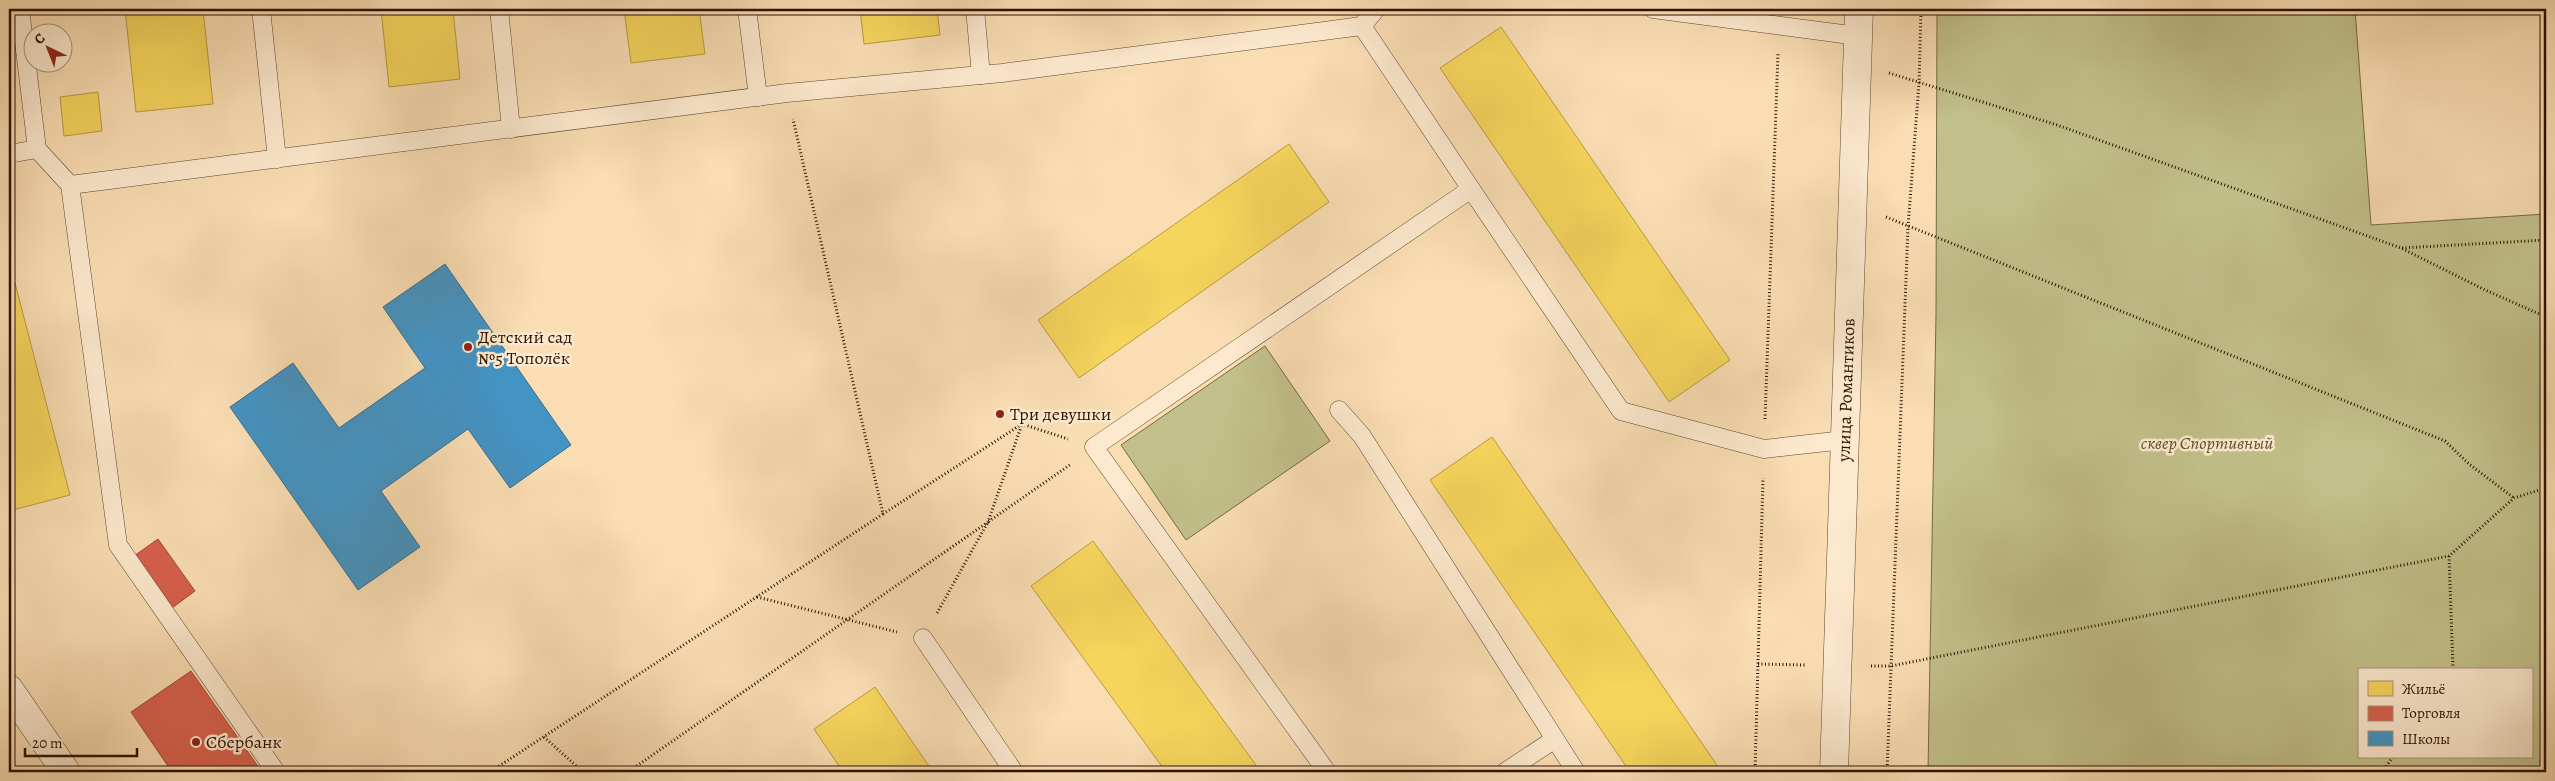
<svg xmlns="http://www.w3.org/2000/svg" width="2555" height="781" viewBox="0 0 2555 781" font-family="Alegreya,serif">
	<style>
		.green { fill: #c2c08a; stroke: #766945; fill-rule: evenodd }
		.homes { fill: #f6d55c; stroke: #b99a40 }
		.shops { fill: #d6604d; stroke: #a24936 }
		.schools { fill: #4393c3; stroke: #3c6c88 }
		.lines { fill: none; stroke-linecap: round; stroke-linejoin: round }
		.lane-casing { stroke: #5e452d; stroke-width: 19 }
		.street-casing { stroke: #5e452d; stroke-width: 29 }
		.path { stroke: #2a1200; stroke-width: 3; stroke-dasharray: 1 2.5; stroke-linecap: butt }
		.lane { stroke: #fce9ce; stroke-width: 18 }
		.street { stroke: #fce9ce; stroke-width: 28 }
		.poi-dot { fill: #8f2418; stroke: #fce9ce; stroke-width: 2 }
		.labels { text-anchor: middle; stroke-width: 5; stroke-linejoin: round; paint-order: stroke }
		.poi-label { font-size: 18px; fill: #2a1200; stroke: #fce9ce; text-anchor: start }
		.street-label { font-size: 18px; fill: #2a1200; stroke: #fce9ce }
		.park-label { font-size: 18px; font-style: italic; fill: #5f4f30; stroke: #fce9ce }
	</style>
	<rect width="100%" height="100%" fill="#faddb3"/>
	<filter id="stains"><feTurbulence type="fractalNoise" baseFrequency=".004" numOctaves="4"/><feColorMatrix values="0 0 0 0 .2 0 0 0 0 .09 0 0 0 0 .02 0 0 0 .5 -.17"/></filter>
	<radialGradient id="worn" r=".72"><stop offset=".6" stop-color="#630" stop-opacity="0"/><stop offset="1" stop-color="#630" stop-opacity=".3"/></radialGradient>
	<g class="green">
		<path d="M1937,9h418l16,216 175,-11v558h-618l8,-458zM2359,670h172v87h-172z"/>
		<path d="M1265,346l65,95 -144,99 -65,-95z"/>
	</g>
	<g class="homes">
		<path d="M125,9h78l10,95 -77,8z"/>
		<path d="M381,9h72l7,70 -71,8z"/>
		<path d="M624,9h75l6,45 -74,9z"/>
		<path d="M860,9h77l3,26 -76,9z"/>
		<path d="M1134,9h31l-31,3z"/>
		<path d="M1501,27l229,333 -61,42 -229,-334z"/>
		<path d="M98,92l4,39 -38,5 -4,-39z"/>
		<path d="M1289,144l40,58 -250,176 -41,-58z"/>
		<path d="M9,260l61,235 -61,16z"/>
		<path d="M1492,437l229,334 -1,1h-90l-200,-292z"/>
		<path d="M1093,541l168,231h-95l-135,-186z"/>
		<path d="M875,687l58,85h-90l-29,-43z"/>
	</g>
	<g class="shops">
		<path d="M158,539l37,52 -23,17 -38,-52z"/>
		<path d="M191,671l71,101h-90l-41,-60z"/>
	</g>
	<path class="schools" d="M445,264l126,181 -61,43 -42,-59 -87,62 39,56 -62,43 -128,-183 63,-44 46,65 86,-60 -42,-61z"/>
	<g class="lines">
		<defs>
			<g id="lane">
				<path d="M20,9l17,140"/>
				<path d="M261,9l16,150"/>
				<path d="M499,9l12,120"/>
				<path d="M747,9l11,88"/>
				<path d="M975,9l6,66"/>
				<path d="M1653,9l205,27"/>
				<path d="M9,154l28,-5 33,36 48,360 158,227"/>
				<path d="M70,185l717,-92 215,-20 360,-47"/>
				<path d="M1471,189l150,222 143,38 80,-9"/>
				<path d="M1339,410l23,26 214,336"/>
				<path d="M923,638l91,134"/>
				<path d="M1327,772l-233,-325 377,-258 -109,-163 14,-17"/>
				<path d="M1505,772l50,-33"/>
			</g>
			<g id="street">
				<path d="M9,689l57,83"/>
				<path d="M1834,772l25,-763"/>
			</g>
		</defs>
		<use href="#lane" class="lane-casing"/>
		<use href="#street" class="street-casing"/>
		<g class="path">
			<path d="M1889,73l168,52 344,123 82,41 63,28"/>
			<path d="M1886,217l559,224 24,23 45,34"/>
			<path d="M2402,248l144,-8"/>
			<path d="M1765,419l13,-366"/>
			<path d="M883,514l139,-90 46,15"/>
			<path d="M2449,556l4,114"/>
			<path d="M757,597l140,35"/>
			<path d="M937,613l51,-91 83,-58"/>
			<path d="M1758,664l47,1"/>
			<path d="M1871,666h20l558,-110 65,-58 32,-10"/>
			<path d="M544,737l39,35"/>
			<path d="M490,772l393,-258 -90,-395"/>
			<path d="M628,772l360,-250 34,-98"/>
			<path d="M653,772h7"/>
			<path d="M1755,772l8,-294"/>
			<path d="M1887,772l21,-545 11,-144 2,-74"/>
			<path d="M2382,772l11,-15"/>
		</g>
		<use href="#lane" class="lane"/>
		<use href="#street" class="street"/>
	</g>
	<g class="poi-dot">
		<circle cx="468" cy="347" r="5"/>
		<circle cx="1000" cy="414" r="5"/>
		<circle cx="196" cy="742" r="5"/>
	</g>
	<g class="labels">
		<g class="poi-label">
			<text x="478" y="343">Детский сад<tspan x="478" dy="21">№5 Тополёк</tspan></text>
			<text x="1010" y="420">Три девушки</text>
			<text x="206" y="748">Сбербанк</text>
		</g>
		<g class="street-label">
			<text transform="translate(1846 390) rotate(-88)" y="6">улица Романтиков</text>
		</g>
		<g class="park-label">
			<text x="2207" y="449">сквер Спортивный</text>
		</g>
	</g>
	<rect width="2555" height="781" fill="none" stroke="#faddb3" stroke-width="30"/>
	<rect x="10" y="10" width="2535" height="761" fill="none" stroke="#2a1200" stroke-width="2.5"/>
	<rect x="15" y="15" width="2525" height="751" fill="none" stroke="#2a1200"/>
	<rect x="2358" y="668" width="175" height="90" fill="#fce9ce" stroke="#a8937c"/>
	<rect x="2368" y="681" width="25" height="15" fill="#f6d55c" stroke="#a8937c"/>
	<text x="2402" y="694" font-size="15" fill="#2a1200">Жильё</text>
	<rect x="2368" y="706" width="25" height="15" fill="#d6604d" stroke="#a8937c"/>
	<text x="2402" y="718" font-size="15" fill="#2a1200">Торговля</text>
	<rect x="2368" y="731" width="25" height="15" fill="#4393c3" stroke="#a8937c"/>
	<text x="2402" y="744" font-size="15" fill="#2a1200">Школы</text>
	<g transform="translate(48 48) rotate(317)"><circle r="24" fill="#fce9ce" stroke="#a8937c"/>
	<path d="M0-4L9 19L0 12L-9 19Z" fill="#8f2418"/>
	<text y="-8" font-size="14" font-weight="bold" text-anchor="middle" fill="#2a1200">С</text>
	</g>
	<path d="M25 748v8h112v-8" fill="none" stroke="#2a1200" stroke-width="2.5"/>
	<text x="32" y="748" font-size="15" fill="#2a1200" stroke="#fce9ce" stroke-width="4" paint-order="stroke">20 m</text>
	<rect width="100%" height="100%" filter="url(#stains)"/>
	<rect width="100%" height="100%" fill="url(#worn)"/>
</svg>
